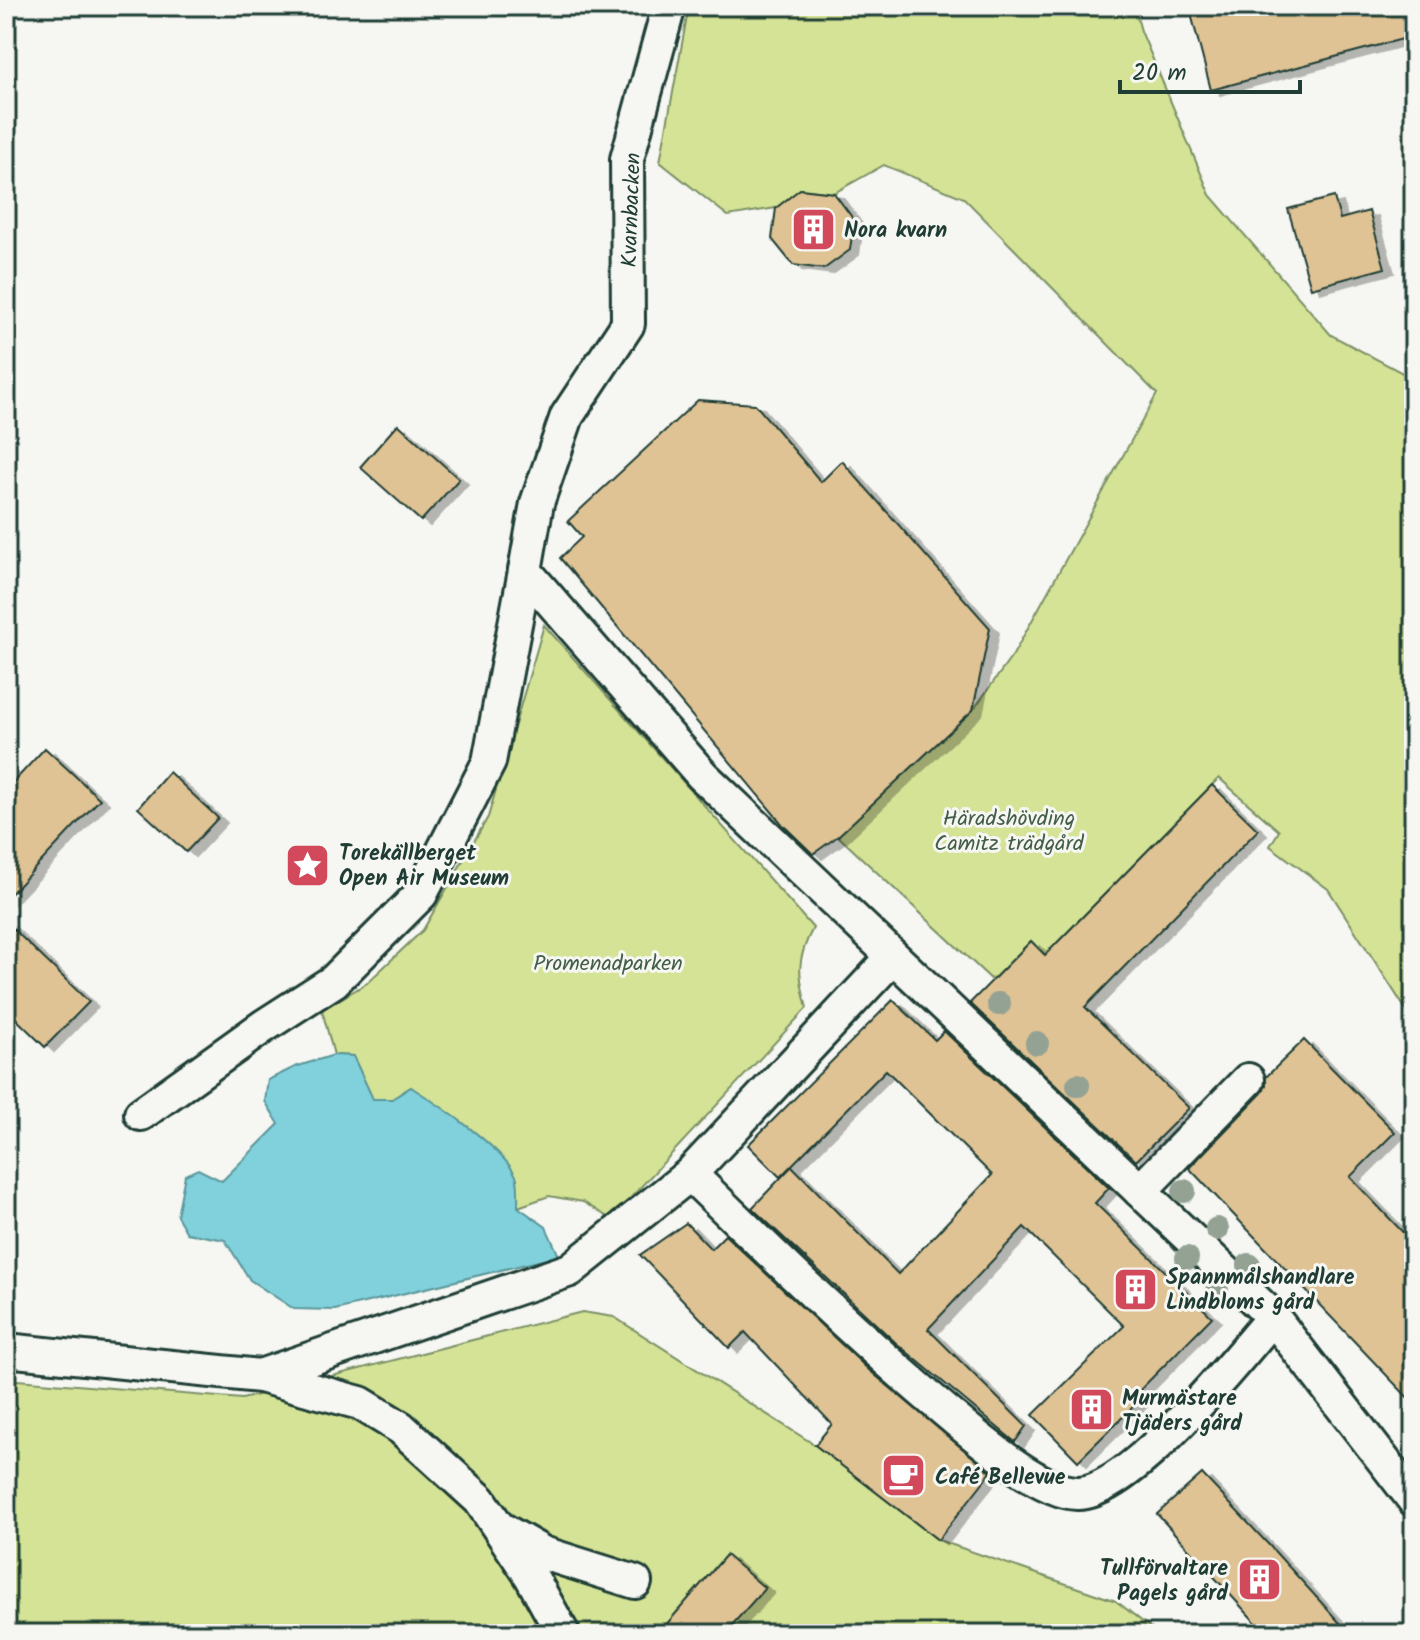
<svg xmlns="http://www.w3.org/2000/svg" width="1420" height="1640" viewBox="0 0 1420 1640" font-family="Kalam,sans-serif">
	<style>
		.green { fill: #d5e396; stroke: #7a9065; stroke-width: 2 }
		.water { fill: #81d1dd; stroke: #5a9699; stroke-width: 2 }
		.building { fill: #e0c394; stroke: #1f3d34; stroke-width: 2; filter: url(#shadow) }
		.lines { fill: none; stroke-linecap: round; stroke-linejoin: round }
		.lane-casing { stroke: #1f3d34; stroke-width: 38 }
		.lane { stroke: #f6f6f2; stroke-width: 32 }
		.tree { fill: #94a294 }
		.labels { text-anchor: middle; stroke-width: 6; stroke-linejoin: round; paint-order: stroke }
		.street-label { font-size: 22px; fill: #1f3d34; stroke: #f6f6f2 }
		.poi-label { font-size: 22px; font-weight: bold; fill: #1f3d34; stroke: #f6f6f2; text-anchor: start }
		.park-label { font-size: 22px; fill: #435e48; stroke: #f6f6f2 }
	</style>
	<defs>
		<filter id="shadow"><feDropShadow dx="9" dy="5" stdDeviation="0" flood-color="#0004"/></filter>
	</defs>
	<rect width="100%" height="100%" fill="#f6f6f2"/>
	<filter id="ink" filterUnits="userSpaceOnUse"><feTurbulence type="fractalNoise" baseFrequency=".0125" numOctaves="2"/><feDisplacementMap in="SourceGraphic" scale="16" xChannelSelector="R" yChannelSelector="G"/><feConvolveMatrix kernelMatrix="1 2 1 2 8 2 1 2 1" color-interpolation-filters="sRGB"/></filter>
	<g filter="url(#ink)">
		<g class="green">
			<path d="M689,6h445l7,25 69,164 121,140 83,44v643l-86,-133 -58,-43 9,-15 -60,-53 -174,177 -14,-14 -39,39 -154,-144 135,-126 40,-55 144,-261 -193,-196 -80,-33 -50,28 -33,-4 -25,19 -48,8 -68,-54z"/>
			<path d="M544,625l269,303c-17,32 -15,46 -6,80l-196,211 -28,-17 -34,-6 -31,11 -1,-29 -106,-91 -19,12 -19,1 -20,-44 -19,-1 -12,-45 45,-27 56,-53 65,-113z"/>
			<path d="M582,1312l32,5 201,128 123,95 178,61 42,33h-1152v-255l236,20z"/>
		</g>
		<path class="water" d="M334,1055l19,1 20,43h19l19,-12c27,17 92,61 105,89 3,9 2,22 2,31l28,20 13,29 -224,54 -41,-1 -44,-29 -25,-40 -38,-7 -10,-17 8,-41 13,-6 24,12 57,-57 -14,-23 3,-21 27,-13z"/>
		<g class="building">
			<path d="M1189,6h225v30l-203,54z"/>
			<path d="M800,189l34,4 20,27 -4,30 -26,19 -31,-4 -21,-26 4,-31z"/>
			<path d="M1334,197l6,22 29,-8 16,57 -74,20 -23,-79z"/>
			<path d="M698,400l57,4 66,78 21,-21 148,167 -17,82 -135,126 -25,18 -30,-29 -223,-267 22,-21 -14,-16z"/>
			<path d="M398,424l61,55 -38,42 -61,-54z"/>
			<path d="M45,748l55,51 -94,100v-109z"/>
			<path d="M169,772l49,46 -32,34 -48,-44z"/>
			<path d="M1212,785l46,45 -173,177 104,101 -53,53 -166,-158 61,-62 14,14z"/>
			<path d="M6,922l83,80 -44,45 -39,-38z"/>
			<path d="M893,1000l42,40 9,-9 165,157 -14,15 117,114 -75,76 5,5 -64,63 -45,-46 91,-89 -100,-99 -96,102 98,97 -11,16 -120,-100 -143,-134 40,-42 106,108 94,-99 -106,-105 -106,107 -32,-32z"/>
			<path d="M1304,1040l91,92 -45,45 64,67v160l-225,-236 73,-75 4,-8v-8z"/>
			<path d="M686,1223l25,26 14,-14 144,135 122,102 -53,68 -123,-95 17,-21 -87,-92 -16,16 -89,-93z"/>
			<path d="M1202,1474l66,70 82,90h-84l-109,-120z"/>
			<path d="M726,1555l39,33 -41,46h-66z"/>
		</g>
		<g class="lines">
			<defs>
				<g id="lane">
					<path d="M669,6l-42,153 1,165 -61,92 -30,87 -12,68 177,204 571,542"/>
					<path d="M141,1114l123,-88 70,-45 87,-87 68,-132 36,-191"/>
					<path d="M690,1174c84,82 168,164 259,240 29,24 91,78 128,79 52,2 162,-136 196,-176l141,183"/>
					<path d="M1140,1191l108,-111"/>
					<path d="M6,1350l254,26 100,27 41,25 79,72 51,76 32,58"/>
					<path d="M260,1376l310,-106 120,-96 202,-216"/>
					<path d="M503,1530l40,23 92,29"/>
				</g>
			</defs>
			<use href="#lane" class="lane-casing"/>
			<use href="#lane" class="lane"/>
		</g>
		<g class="tree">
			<circle cx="999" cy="1004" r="12"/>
			<circle cx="1037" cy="1043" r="12"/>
			<circle cx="1078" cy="1085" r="12"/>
			<circle cx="1184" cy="1191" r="12"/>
			<circle cx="1217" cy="1229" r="12"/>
			<circle cx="1187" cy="1258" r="12"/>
			<circle cx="1249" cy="1265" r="12"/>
			<circle cx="1217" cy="1291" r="12"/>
		</g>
	</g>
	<defs>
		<symbol id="building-square" viewBox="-11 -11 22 22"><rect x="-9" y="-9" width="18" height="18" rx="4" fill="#d1495b" stroke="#f6f6f2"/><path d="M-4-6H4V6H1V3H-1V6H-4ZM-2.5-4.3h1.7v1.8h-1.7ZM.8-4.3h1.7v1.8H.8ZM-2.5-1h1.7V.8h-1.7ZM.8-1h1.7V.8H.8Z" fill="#fff"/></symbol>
		<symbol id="sight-square" viewBox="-11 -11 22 22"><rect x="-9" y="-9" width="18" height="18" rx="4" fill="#d1495b" stroke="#f6f6f2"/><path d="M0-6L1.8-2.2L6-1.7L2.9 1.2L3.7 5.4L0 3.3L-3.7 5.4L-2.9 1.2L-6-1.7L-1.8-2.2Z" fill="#fff"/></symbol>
		<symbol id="cafe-square" viewBox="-11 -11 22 22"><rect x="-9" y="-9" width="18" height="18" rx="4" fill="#d1495b" stroke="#f6f6f2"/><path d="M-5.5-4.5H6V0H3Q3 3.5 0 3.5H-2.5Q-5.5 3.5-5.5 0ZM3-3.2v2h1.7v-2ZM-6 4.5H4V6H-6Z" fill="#fff"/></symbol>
	</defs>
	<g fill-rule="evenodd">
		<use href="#building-square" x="788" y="204" width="51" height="51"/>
		<use href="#sight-square" x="282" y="840" width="51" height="51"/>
		<use href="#building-square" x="1110" y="1264" width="51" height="51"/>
		<use href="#building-square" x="1066" y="1384" width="51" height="51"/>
		<use href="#cafe-square" x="878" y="1450" width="51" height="51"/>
		<use href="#building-square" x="1234" y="1554" width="51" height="51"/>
	</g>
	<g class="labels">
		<g class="street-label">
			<text transform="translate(630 210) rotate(-88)" y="8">Kvarnbacken</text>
		</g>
		<g class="poi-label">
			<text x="844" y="237">Nora kvarn</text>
			<text x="339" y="860">Torekällberget<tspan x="339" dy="25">Open Air Museum</tspan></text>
			<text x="1166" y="1284">Spannmålshandlare<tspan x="1166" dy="25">Lindbloms gård</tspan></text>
			<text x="1122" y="1405">Murmästare<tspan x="1122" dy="25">Tjäders gård</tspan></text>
			<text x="935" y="1484">Café Bellevue</text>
			<text x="1228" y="1575" text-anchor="end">Tullförvaltare<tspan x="1228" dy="25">Pagels gård</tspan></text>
		</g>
		<g class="park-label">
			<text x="1009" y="825">Häradshövding<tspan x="1009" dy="25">Camitz trädgård</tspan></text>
			<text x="608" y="970">Promenadparken</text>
		</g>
	</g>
	<rect width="1420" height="1640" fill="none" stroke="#f6f6f2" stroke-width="32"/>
	<rect x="16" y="16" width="1388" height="1608" fill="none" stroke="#1f3d34" stroke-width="3" filter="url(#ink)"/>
	<path d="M1120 80v12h180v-12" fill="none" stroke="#1f3d34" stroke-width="4"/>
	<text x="1132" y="80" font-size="24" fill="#1f3d34" stroke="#f6f6f2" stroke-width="6" paint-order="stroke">20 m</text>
</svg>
